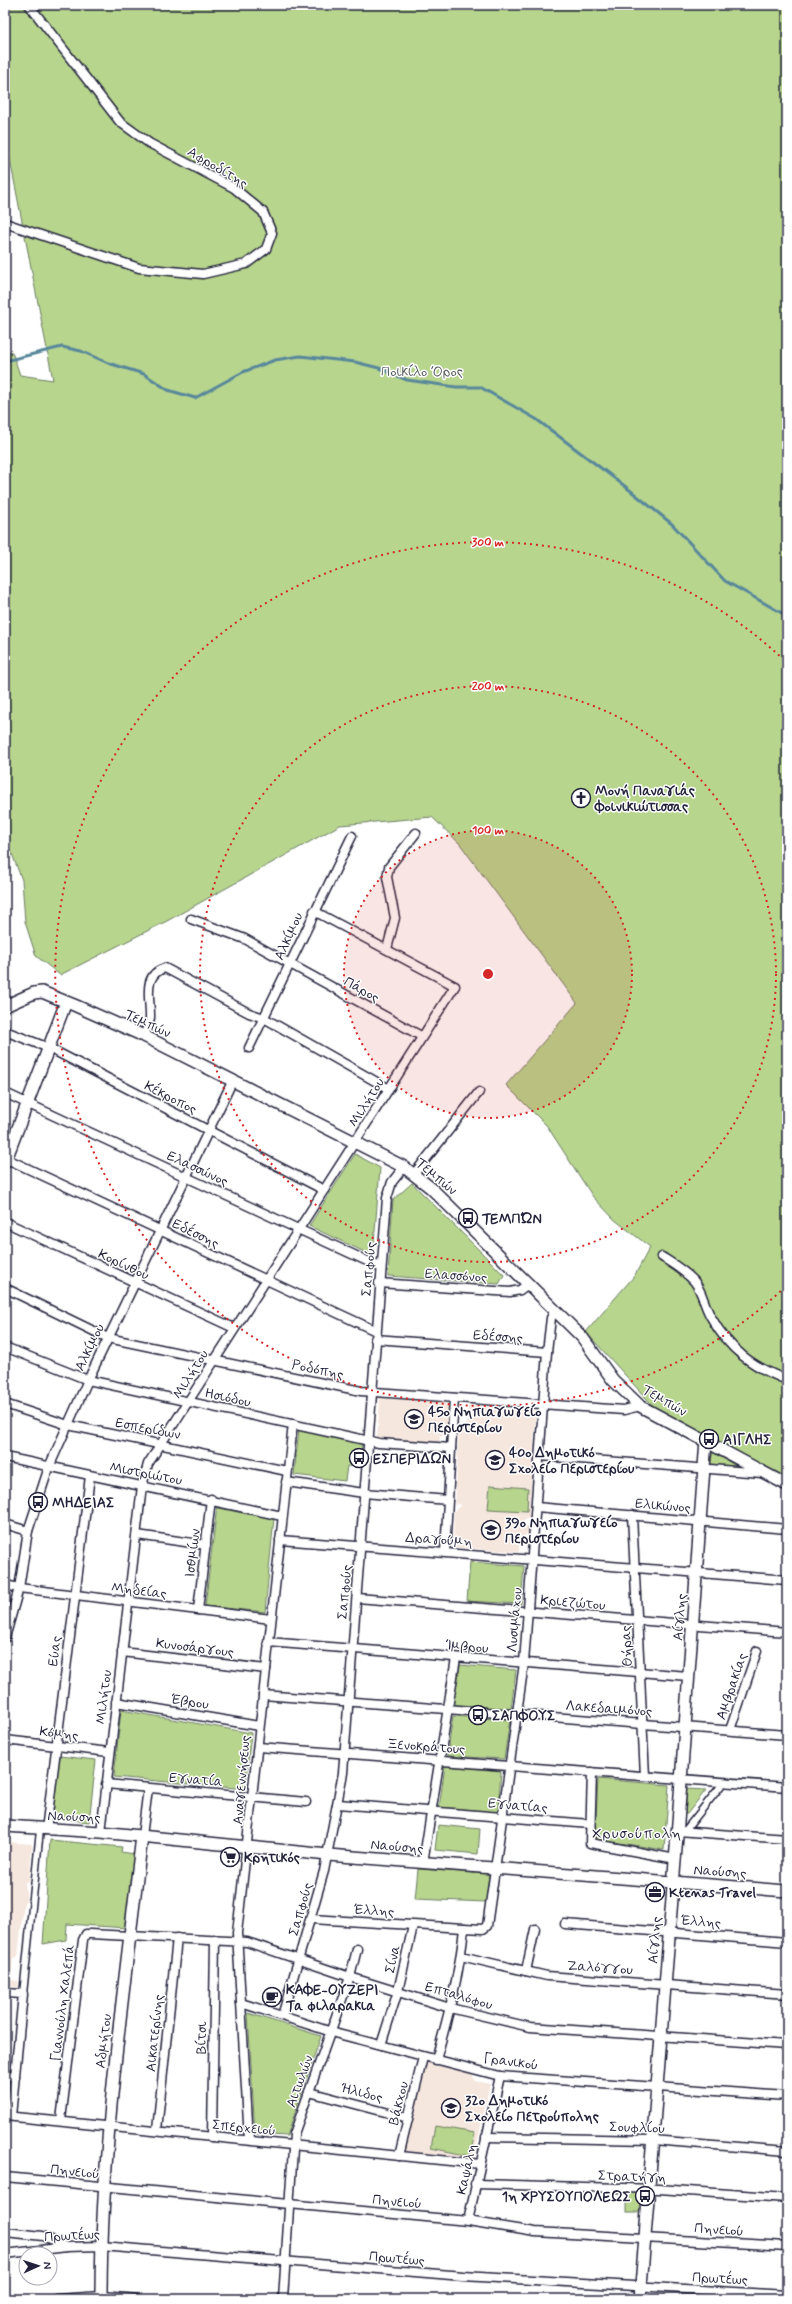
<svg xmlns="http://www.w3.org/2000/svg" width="792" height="2304" viewBox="0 0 792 2304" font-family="Mynerve,sans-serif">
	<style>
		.built { fill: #f6e7de }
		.green { fill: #b7d58d; stroke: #6c7c64 }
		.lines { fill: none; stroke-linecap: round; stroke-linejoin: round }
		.stream { stroke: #58879b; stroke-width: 3 }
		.pedestrian-casing { stroke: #22223b; stroke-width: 9 }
		.minor-casing { stroke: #22223b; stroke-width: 11 }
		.tertiary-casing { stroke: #22223b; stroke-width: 14 }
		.pedestrian { stroke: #fff; stroke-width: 6 }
		.minor { stroke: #fff; stroke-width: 8 }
		.tertiary { stroke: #fff; stroke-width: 11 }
		.ring { fill: none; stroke: #d62828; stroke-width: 2; stroke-dasharray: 2 4 }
		.labels { text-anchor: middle; stroke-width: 3; stroke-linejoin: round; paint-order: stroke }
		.street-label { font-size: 14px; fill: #22223b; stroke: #fff }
		.park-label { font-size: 14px; fill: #4f5854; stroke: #fff }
		.poi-label { font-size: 14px; font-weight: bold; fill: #22223b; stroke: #fff; text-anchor: start }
		.neighbourhood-label { font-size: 15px; letter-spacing: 1px; fill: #22223b; stroke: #fff }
		.centre { fill: #d62828; stroke: #fff; stroke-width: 2 }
		.ring-label { font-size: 12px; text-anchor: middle; font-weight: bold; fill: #d62828; stroke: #fff; stroke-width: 3; stroke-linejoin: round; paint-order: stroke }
	</style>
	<rect width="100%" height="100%" fill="#fff"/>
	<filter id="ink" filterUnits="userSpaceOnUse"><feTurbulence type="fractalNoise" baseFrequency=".025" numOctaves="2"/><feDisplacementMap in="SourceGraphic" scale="8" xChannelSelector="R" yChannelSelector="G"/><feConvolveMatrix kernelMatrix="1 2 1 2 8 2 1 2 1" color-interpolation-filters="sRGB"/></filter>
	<g filter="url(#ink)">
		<g class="built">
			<path d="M380,1398l70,5 -2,33 -8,-1v8l-63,-6z"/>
			<path d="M468,1406l68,4 -7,107 -6,4 5,7v5l-9,8v11l-66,-5 1,-36 6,-5 -2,-3 -3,3 4,-81 8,1z"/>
			<path d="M8,1842l24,2 -3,38h-4l2,18 -3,3 -6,53 -5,3 -2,21 7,1v7l-13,-3v-141z"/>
			<path d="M426,2063l46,11 3,7 15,3 -16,74 -69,-7z"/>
		</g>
		<g class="green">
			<path d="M5,5h782v1475l-132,-72 -69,-76 49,-57 15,-28 -35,-27 -22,-23 -46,-71 -41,-41 71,-82 -117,-159 -28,-27 -92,8 -173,96 -107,54 -24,-19 -11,-34 -3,-42 -10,-26 -7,-9v-494l7,1 8,23 33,5 -48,-246z"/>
			<path d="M355,1154l25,14 -7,88 -64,-30z"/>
			<path d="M412,1183l92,92 -5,9 -111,-8 5,-76z"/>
			<path d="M299,1429l63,14 -3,24 -12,-1 -2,15 -51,-6z"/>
			<path d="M713,1452l23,14v1l-26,-3z"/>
			<path d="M490,1485l38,3 -1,23 -39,-2z"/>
			<path d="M217,1506l57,12 -9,94 -60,-6z"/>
			<path d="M470,1562l54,4 -3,38 -54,-3z"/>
			<path d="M460,1665l56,5 -5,39 -58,-4z"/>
			<path d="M121,1710l130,23 -6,56 -131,-12z"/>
			<path d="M453,1716l57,4 -6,39 -57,-3z"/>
			<path d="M59,1756l37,4 -7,62 -37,-5z"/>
			<path d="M445,1766l56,5 -3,41 -59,-4z"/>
			<path d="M598,1779l71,6 -5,65 -69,-11z"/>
			<path d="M687,1789l19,1 -19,24h-2z"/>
			<path d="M438,1825l42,4 -2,25 -43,-4z"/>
			<path d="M50,1840l72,7 -1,5 14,2 -9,74 -59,-4 -1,16 -23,4z"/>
			<path d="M418,1869l71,5 -3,28 -71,-3z"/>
			<path d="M248,2013l73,23 -34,100 -32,-2z"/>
			<path d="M435,2126l40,7 -5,23 -39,-8z"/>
			<rect x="627" y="2192" width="15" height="20"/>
		</g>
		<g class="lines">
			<path class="stream" d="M5,361l57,-14 19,4 27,12 36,11 24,16 27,8 48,-26 32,-12 25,-4 55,6 24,6 28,12 49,7h24l56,32 90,68 46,37 53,57 62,35"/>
			<defs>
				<g id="pedestrian">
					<path d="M684,1832l40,-50"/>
					<path d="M23,1994l17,-164"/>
				</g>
				<g id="minor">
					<path d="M5,223l134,45 64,6 43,-10 20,-15 6,-16 -9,-21 -29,-24 -85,-45 -29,-21 -91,-117"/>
					<path d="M191,919l54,20 176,97"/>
					<path d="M387,949l8,-31 -8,-41 2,-10 27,-34"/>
					<path d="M5,1031l44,17 275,142"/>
					<path d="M144,1036c2,-6 5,-11 6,-18 1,-18 -9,-43 15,-50l84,45 15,5 125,71"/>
					<path d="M249,1048l103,-212"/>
					<path d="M5,1093l375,174"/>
					<path d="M5,1158l371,173"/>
					<path d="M414,1174l65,-82"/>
					<path d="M5,1222l229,106"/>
					<path d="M662,1257c11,7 23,14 32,24 9,11 10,25 17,36 18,33 42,50 76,63"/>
					<path d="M379,1283l131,9 10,-2 9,-7"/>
					<path d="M5,1288l103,50 253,53 263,19 16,-4"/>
					<path d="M375,1339l172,13"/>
					<path d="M5,1347l83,33 291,63 72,5"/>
					<path d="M5,1404l63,21 219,46"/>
					<path d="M540,1456l222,17"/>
					<path d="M5,1457l277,59"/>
					<path d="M286,1482l78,11 84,7"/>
					<path d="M536,1507l251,22"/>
					<path d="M632,1515l13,261"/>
					<path d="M5,1524l23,7"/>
					<path d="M137,1535l69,10"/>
					<path d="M280,1540l507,40"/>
					<path d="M445,1552l9,-154"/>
					<path d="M5,1585l14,3 252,31"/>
					<path d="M357,1598l430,34"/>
					<path d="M198,1610l13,-111"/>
					<path d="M5,1638l14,-50 9,-57 21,-64 39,-87 145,-300"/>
					<path d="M268,1642l420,34"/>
					<path d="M122,1652l144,17"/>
					<path d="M263,1695l524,40"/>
					<path d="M116,1702l143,24"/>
					<path d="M730,1730l27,-79"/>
					<path d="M5,1740l104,12"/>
					<path d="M258,1747l529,40"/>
					<path d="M592,1772l-2,71 86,16"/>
					<path d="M106,1784l200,18"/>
					<path d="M338,1804l252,20"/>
					<path d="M46,1830l44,-354"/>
					<path d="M678,1831l109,8"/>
					<path d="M101,1832l41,-346 6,-22 307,-478 -141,-75"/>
					<path d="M142,1836l6,-48"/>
					<path d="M423,1863l33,-205"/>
					<path d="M311,1919l153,9 19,1 4,-3 37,-263 23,-311 4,-34 4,-8"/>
					<path d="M565,1924l222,18"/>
					<path d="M461,1956l86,20 240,18"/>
					<path d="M526,1971l9,-42"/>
					<path d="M5,1993l18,1 -12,122"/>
					<path d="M241,2003l97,31 162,42 287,20"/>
					<path d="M282,2016l42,-145 19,-98 44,-575 5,-16 12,-15"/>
					<path d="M381,2045l17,-54 15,-65"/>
					<path d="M436,2060c12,-44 24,-87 28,-132"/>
					<path d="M5,2074l10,3"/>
					<path d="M309,2092l99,26"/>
					<path d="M5,2116l475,48"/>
					<path d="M61,2120l22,-180 3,-6h4l157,8 103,35 100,31 80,19 257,18"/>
					<path d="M157,2130l20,-192"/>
					<path d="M212,2137l3,-197"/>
					<path d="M486,2137l167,3 134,11"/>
					<path d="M249,2140l-12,-207 56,-509"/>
					<path d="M399,2156l24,-99"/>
					<path d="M5,2177l463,44 67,11 252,14"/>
					<path d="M475,2184l184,5 128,9"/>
					<path d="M468,2221l32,-145"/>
					<path d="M5,2232l38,4 23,11"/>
					<path d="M5,2254l61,-7 35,-1 362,30 324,19"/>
					<path d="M57,2299l44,-3 38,3"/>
					<path d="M283,2299l11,-165 56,-157 7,-28"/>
				</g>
				<g id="tertiary">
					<path d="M5,1006l29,-13 8,-1 32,13 70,31 260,131 27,21 151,149 31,43 27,26 147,79"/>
					<path d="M5,1162l61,-160"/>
					<path d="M5,1826l96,6 227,23 459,36"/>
					<path d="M101,2299c0,-155 23,-309 41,-463"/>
					<path d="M640,2299l37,-463 29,-396"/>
				</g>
			</defs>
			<use href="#pedestrian" class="pedestrian-casing"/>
			<use href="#minor" class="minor-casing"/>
			<use href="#tertiary" class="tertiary-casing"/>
			<use href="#pedestrian" class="pedestrian"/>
			<use href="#minor" class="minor"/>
			<use href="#tertiary" class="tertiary"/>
		</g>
	</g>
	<circle cx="488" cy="974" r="144" fill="#d62828" fill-opacity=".12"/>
	<g class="ring">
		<circle cx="488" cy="974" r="144"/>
		<circle cx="488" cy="974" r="288"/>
		<path d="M785 1287A432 432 0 1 1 785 661"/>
	</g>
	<defs>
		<symbol id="church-ring" viewBox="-11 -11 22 22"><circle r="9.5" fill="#fff" stroke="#22223b" stroke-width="1.5"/><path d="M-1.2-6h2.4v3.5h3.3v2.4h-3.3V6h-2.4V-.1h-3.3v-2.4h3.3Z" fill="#22223b"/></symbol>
		<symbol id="bus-ring" viewBox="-11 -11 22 22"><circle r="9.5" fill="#fff" stroke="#22223b" stroke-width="1.5"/><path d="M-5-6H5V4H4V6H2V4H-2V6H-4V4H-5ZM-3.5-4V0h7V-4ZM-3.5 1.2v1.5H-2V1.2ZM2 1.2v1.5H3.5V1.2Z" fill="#22223b"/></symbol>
		<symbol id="school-ring" viewBox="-11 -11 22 22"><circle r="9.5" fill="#fff" stroke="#22223b" stroke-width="1.5"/><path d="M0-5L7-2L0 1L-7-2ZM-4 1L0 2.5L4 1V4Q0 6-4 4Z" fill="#22223b"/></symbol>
		<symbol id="supermarket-ring" viewBox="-11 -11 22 22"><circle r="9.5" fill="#fff" stroke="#22223b" stroke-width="1.5"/><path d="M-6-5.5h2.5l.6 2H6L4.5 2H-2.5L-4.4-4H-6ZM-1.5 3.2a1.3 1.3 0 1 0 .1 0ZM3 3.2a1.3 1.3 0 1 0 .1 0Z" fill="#22223b"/></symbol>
		<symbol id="office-ring" viewBox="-11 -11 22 22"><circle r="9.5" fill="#fff" stroke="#22223b" stroke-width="1.5"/><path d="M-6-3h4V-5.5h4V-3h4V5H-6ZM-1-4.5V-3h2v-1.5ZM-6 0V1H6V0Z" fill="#22223b"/></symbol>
		<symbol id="cafe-ring" viewBox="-11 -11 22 22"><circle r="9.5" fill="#fff" stroke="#22223b" stroke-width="1.5"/><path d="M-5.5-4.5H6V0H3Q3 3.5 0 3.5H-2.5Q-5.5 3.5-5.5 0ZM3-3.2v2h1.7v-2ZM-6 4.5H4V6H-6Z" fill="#22223b"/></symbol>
	</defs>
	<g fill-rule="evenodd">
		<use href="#church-ring" x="570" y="787" width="22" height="22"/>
		<use href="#bus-ring" x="457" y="1207" width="22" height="22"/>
		<use href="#school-ring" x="403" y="1408" width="22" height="22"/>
		<use href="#bus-ring" x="698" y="1428" width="22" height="22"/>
		<use href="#bus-ring" x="348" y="1447" width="22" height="22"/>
		<use href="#school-ring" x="484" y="1449" width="22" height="22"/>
		<use href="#bus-ring" x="27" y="1491" width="22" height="22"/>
		<use href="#school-ring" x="480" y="1519" width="22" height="22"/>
		<use href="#bus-ring" x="467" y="1704" width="22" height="22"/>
		<use href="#supermarket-ring" x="219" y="1846" width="22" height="22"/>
		<use href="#office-ring" x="644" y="1881" width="22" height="22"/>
		<use href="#cafe-ring" x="261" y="1986" width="22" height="22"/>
		<use href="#school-ring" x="440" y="2097" width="22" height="22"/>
		<use href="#bus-ring" x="634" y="2185" width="22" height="22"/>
	</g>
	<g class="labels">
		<g class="street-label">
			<text transform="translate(218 167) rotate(31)" y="5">Αφροδίτης</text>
			<text transform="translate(288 936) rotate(-66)" y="5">Αλκίμου</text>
			<text transform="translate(362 989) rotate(29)" y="5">Πάρος</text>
			<text transform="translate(148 1023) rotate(25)" y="5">Τεμπών</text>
			<text transform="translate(171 1097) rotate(27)" y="5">Κέκροπος</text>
			<text transform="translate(366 1102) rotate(-58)" y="5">Μιλήτου</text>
			<text transform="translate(198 1168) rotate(25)" y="5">Ελασσώνος</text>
			<text transform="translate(437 1176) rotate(40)" y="5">Τεμπών</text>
			<text transform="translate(196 1233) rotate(26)" y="5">Εδέσσης</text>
			<text transform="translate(124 1264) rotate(25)" y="5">Κορίνθου</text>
			<text transform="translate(368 1269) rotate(-85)" y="5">Σαπφούς</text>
			<text transform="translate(456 1275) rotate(4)" y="5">Ελασσόνος</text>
			<text transform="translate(498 1336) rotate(4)" y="5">Εδέσσης</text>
			<text transform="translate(89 1347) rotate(-64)" y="5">Αλκίμου</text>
			<text transform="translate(318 1369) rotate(12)" y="5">Ροδόπης</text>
			<text transform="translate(190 1374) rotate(-58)" y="5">Μιλήτου</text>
			<text transform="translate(228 1397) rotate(12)" y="5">Ησιόδου</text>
			<text transform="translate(665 1400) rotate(30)" y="5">Τεμπών</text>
			<text transform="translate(148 1428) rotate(11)" y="5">Εσπερίδων</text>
			<text transform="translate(146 1473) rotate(11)" y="5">Μιστριώτου</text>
			<text transform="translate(663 1505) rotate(5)" y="5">Ελικώνος</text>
			<text transform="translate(439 1539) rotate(4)" y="5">Δραγούμη</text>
			<text transform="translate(192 1553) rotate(-83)" y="5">Ισθμίων</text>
			<text transform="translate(139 1590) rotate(7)" y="5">Μηδείας</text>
			<text transform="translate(344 1592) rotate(-85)" y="5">Σαπφούς</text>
			<text transform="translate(573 1602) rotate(5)" y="5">Κριεζώτου</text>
			<text transform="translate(679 1617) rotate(-85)" y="5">Αίγλης</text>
			<text transform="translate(514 1620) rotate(-85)" y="5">Λυσιμάχου</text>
			<text transform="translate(467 1646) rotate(5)" y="5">Ίμβρου</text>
			<text transform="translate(626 1646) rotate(-93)" y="5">Θήρας</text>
			<text transform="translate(195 1647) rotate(7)" y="5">Κυνοσάργους</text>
			<text transform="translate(54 1651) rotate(-83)" y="5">Εύας</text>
			<text transform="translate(731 1686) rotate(-71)" y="5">Αμβρακίας</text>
			<text transform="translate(103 1697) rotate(-83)" y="5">Μιλήτου</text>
			<text transform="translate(190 1701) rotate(9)" y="5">Έβρου</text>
			<text transform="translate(609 1708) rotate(4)" y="5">Λακεδαιμόνος</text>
			<text transform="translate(59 1733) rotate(7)" y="5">Κόμης</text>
			<text transform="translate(426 1746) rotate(4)" y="5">Ξενοκράτους</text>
			<text transform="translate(196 1779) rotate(5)" y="5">Εγνατία</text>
			<text transform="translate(241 1780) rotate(-85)" y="5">Αναγεννήσεως</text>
			<text transform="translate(518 1805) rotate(5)" y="5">Εγνατίας</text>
			<text transform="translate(74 1816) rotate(2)" y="5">Ναούσης</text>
			<text transform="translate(397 1846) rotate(5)" y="5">Ναούσης</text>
			<text transform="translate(720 1871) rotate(4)" y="5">Ναούσης</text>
			<text transform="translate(300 1909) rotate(-74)" y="5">Σαπφούς</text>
			<text transform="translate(374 1910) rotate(4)" y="5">Έλλης</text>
			<text transform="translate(701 1921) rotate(5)" y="5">Έλλης</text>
			<text transform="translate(654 1940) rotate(-85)" y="5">Αίγλης</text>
			<text transform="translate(392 1959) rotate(-77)" y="5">Σίνα</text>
			<text transform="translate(600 1967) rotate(4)" y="5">Ζαλόγγου</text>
			<text transform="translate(459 1995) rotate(16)" y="5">Επταλόφου</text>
			<text transform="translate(62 2003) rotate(-83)" y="5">Γιαννούλη Χαλεπά</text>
			<text transform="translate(154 2033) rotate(-84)" y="5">Αικατερίνης</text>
			<text transform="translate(201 2038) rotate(-89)" y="5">Βίτσι</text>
			<text transform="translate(103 2041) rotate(-83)" y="5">Αδμήτου</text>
			<text transform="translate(511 2061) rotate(8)" y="5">Γρανικού</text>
			<text transform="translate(299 2081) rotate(-70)" y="5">Αιτωλών</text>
			<text transform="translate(362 2092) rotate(15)" y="5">Ήλιδος</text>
			<text transform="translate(398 2103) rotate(-76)" y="5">Βάκχου</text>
			<text transform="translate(244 2127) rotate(6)" y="5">Σπερχειού</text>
			<text transform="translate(637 2127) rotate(2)" y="5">Σουφλίου</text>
			<text transform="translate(466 2169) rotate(-78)" y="5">Καψάλη</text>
			<text transform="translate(75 2171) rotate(6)" y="5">Πηνειού</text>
			<text transform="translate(632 2176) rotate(2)" y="5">Στρατήγη</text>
			<text transform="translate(397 2201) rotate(5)" y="5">Πηνειού</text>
			<text transform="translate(719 2229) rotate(4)" y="5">Πηνειού</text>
			<text transform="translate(72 2235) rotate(-3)" y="5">Πρωτέως</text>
			<text transform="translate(397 2258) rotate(5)" y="5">Πρωτέως</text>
			<text transform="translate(720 2278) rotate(3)" y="5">Πρωτέως</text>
		</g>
		<g class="park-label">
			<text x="422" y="376">Ποικίλο Όρος</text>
		</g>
		<g class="poi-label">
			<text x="595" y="795">Μονή Παναγιάς<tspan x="595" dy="16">Φοινικιώτισσας</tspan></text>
			<text x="482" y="1223">ΤΕΜΠΏΝ</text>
			<text x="428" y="1416">45ο Νηπιαγωγείο<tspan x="428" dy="16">Περιστερίου</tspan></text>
			<text x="723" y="1444">ΑΙΓΛΗΣ</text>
			<text x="509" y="1457">40ο Δημοτικό<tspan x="509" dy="16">Σχολείο Περιστερίου</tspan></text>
			<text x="373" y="1463">ΕΣΠΕΡΙΔΩΝ</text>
			<text x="52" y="1507">ΜΗΔΕΙΑΣ</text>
			<text x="505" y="1527">39ο Νηπιαγωγείο<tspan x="505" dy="16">Περιστερίου</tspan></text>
			<text x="492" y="1720">ΣΑΠΦΟΥΣ</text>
			<text x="244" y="1862">Κρητικός</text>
			<text x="669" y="1897">Ktenas Travel</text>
			<text x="286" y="1994">ΚΑΦΕ-ΟΥΖΕΡΙ<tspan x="286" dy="16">Τα φιλαρακια</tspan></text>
			<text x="465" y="2105">32ο Δημοτικό<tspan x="465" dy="16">Σχολείο Πετρούπολης</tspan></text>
			<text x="631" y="2201" text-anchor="end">1η ΧΡΥΣΟΥΠΟΛΕΩΣ</text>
		</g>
		<g class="neighbourhood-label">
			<text x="637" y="1838">Χρυσούπολη</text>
		</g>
	</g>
	<circle cx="488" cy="974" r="6" class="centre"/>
	<g class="ring-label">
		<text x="488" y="546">300 m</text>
		<text x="488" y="690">200 m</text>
		<text x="488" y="834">100 m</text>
	</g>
	<rect width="792" height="2304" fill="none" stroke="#fff" stroke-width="20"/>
	<rect x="10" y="10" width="772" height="2284" fill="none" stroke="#22223b" stroke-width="1.5" filter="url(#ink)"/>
	<g transform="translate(38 2266) rotate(87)"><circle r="19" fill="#ffffff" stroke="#a7a7b1"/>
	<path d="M0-3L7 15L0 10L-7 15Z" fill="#22223b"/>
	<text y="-6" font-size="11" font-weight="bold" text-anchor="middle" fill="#22223b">N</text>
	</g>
</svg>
